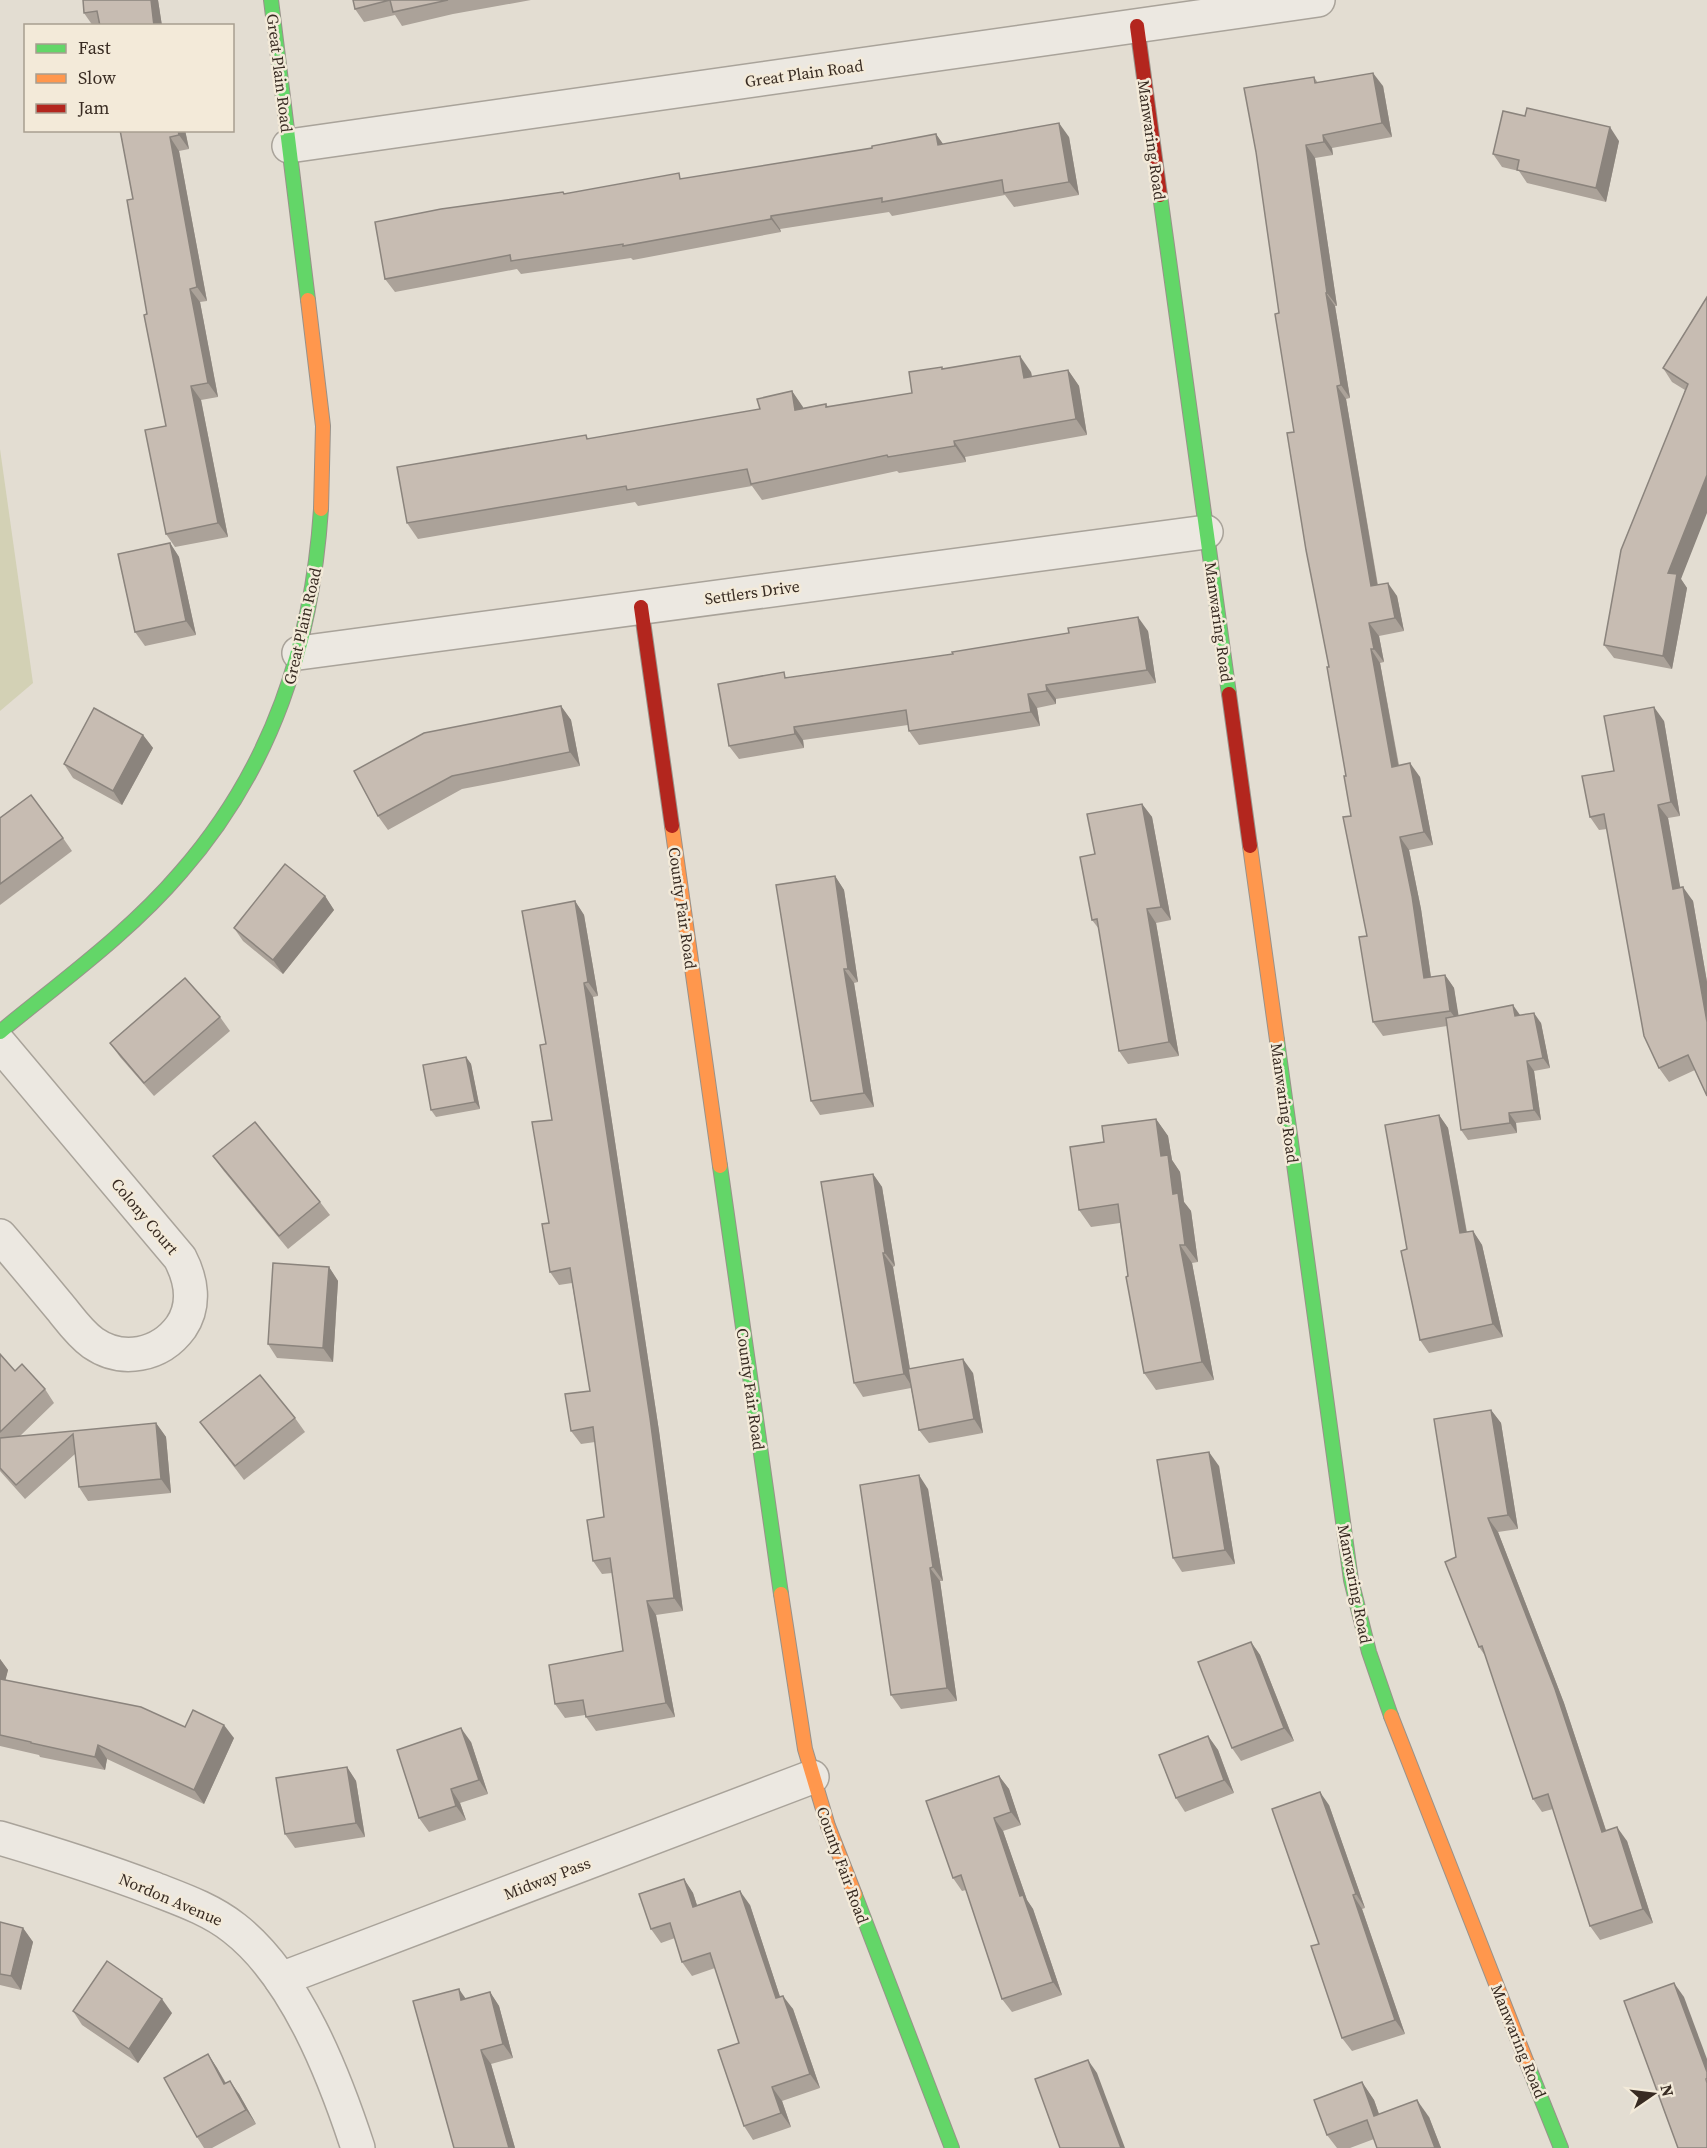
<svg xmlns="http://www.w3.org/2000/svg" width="1707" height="2148" viewBox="0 0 1707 2148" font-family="'Source Serif 4',serif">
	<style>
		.green { fill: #d3d1b5 }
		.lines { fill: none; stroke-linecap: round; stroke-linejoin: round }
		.street-casing { stroke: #a9a39a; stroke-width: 36 }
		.fast-casing { stroke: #99928a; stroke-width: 16 }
		.slow-casing { stroke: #99928a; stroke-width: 16 }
		.jam-casing { stroke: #99928a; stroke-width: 16 }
		.street { stroke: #ece8e1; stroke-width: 33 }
		.fast { stroke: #63d668; stroke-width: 14 }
		.slow { stroke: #ff974d; stroke-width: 14 }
		.jam { stroke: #b3261e; stroke-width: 14 }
		.wall { fill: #aba299 }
		.shaded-wall { fill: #8b847d }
		.building { fill: #c7bcb2; stroke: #8b847d; stroke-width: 1.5 }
		.labels { text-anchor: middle; stroke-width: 5; stroke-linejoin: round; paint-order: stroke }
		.street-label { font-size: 16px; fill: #382b22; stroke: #f3ead9 }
	</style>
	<rect width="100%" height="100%" fill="#e3ddd2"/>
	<path class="green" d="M0,449l33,234 -33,28z"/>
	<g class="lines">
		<defs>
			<g id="street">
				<path d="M289,146l1029,-146"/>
				<path d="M299,653l907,-121"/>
				<path d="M0,1044l180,214c11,21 16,47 1,69 -21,29 -59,36 -88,16 -14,-10 -24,-25 -34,-37 -20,-24 -39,-47 -59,-70"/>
				<path d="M0,1838c51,15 102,31 152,50 28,11 58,21 82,40 62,48 100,147 124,220"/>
				<path d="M281,1979l531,-202"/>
			</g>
			<g id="fast">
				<path d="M271,0l37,300"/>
				<path d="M1160,195l69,499"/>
				<path d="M0,1032c62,-51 129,-99 181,-160 91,-104 131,-227 140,-363"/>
				<path d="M1277,1040l74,540 18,72 22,64"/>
				<path d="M720,1166l61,428"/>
				<path d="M855,1895l97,253"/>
				<path d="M1527,2063l34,85"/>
			</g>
			<g id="slow">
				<path d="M308,300l15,126 -2,83"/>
				<path d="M672,826l48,340"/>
				<path d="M1250,846l27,194"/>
				<path d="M781,1594l24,155 23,77 27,69"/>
				<path d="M1391,1716l136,347"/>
			</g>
			<g id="jam">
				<path d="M1137,26l23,169"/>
				<path d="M641,607l31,219"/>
				<path d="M1229,694l21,152"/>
			</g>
		</defs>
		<use href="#street" class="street-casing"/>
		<use href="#fast" class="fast-casing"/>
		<use href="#slow" class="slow-casing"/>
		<use href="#jam" class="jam-casing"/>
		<use href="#street" class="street"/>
		<use href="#fast" class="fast"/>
		<use href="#slow" class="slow"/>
		<use href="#jam" class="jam"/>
	</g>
	<g class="wall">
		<path d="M158,0l4,26h-69l-9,-13z"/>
		<path d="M353,0h178l-78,14 -51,12 -7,-11 -31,7 -9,-13z"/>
		<path d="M1314,77l4,6 65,3 9,51 -60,11 1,7 -18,3 22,148h-2l15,92 -4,1 32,186 19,11 7,35 -25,5 5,26 -4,1 19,102 21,12 13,68 -24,5 12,59 10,68 14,-2 9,13 4,28 62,-1 21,8 9,45 -16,3 7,49 -25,3 1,10 -49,7 -7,-10 -14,-104 -64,10 -10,-14 -6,-86 -21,-160 -17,-109 -35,-235 -15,-119z"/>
		<path d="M120,130h65l4,19 -10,2 28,150 -7,1 18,95 -17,3 27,137 -53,10 -9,-13v-108l-19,-112 -14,-115z"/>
		<path d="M936,134l7,10 126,-7 10,58 -65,12 -9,-12 -113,21 -3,-4 -109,17 1,3 -148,28 -2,-2 -110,16 -4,-5 -122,23 -10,-13 178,-87 2,2 118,-15 189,-31z"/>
		<path d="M1619,141l-13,61 -79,-19 -8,-12 -17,-4 -9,-13z"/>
		<path d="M1707,297l-26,282 6,9 -15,81 -58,-11 -10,-13 81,-255 -13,-8 -9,-14z"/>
		<path d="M942,367l1,2 88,3 1,5 36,-7 11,16 8,49 -122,22 1,5 -67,11 -2,-2 -135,29 -10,-14 -114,20 -3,-4 -217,37 -11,-16 182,-84 171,-30 32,-18 11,17 23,-4 2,3 84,-14z"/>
		<path d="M170,543l9,14 17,78 -51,11 -10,-14z"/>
		<path d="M1148,631l8,52 -100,16v5l-19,4 3,18 -121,19 -10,-14 -1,-6 -105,15 1,8 -65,11 -10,-13 59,-68z"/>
		<path d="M561,706l10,14 9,46 -118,23 -74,41 -10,-14z"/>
		<path d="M1664,721l16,95 -12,2 12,70 13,13 14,81v114l-12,-26 -26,12 -10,-14 -52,-239 -8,1 -9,-13 24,-46z"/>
		<path d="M143,735l10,13 -31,57 -49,-27 -9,-14z"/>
		<path d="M1142,804l10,13 19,103 -15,3 23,133 -51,8 -9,-13 -20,-122 -7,-9 3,-66z"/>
		<path d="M0,818l63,20 9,13 -72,54z"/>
		<path d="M835,876l9,14 14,92 -4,1 20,124 -54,8 -9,-14z"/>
		<path d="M325,896l9,14 -51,64 -40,-33 -9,-13z"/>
		<path d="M575,901l9,14 14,81 -5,1 66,434 24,180 -27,4 19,102 -79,14 -10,-14 -1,-2 -20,3 -10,-14 68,-53 -11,-78 -10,1 -9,-13 11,-44 -9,-75 -14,2 -10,-13 19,-40 -18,-108 -13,2 -9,-13 -1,-49 3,-103 -6,-76z"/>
		<path d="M220,1017l10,14 -76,65 -34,-39 -10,-14z"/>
		<path d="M466,1057l5,7 9,45 -44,8 -5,-7z"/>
		<path d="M1439,1115l9,13 19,104 6,-1 9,14 21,92 -74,16 -9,-13z"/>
		<path d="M1156,1119l12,17 4,24 8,12 4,30 7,9 7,51 -6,1 22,117 -58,10 -12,-17 -24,-150 -29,4 -12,-17 25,-68z"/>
		<path d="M213,1156l107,46 10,13 -42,34 -65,-79z"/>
		<path d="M873,1174l9,13 13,79 -2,1 17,102 63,4 10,60 -54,10 -10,-13 -8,-42 -48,9 -9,-14z"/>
		<path d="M329,1267l9,14 -5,81 -56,-4 -9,-14z"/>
		<path d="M0,1354l15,17 30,18 9,14 -35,34 137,-14 10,14 5,56 -83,8 -9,-14 -4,-33 -50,45 -25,-28z"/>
		<path d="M1491,1410l10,13 17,106 -20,3 66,171 42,127 21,11 26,82 -53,17 -10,-14 -37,-117 -11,3 -9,-13 -47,-142 -7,-10z"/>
		<path d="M295,1418l10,14 -61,48 -44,-58z"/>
		<path d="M1219,1466l16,98 -53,8 -9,-14z"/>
		<path d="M928,1489l15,92h-3l17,120 -56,8 -10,-14z"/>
		<path d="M1251,1642l9,13 34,86 -53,20 -9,-13z"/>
		<path d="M0,1659l8,11 -3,10 180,47 49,11 -30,66 -97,-45 -2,11 -65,-13 -1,-2 -39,-9z"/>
		<path d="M1208,1736l10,14 16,43 -49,19 -9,-14z"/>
		<path d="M471,1742l17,52 -28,9 6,17 -37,12 -10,-14z"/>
		<path d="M347,1767l9,14 9,56 -70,11 -10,-14z"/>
		<path d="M999,1776l10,13 12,36 -18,6 24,69 6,9 29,86 -50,17 -10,-13 -36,-109 -4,1 -9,-13z"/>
		<path d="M1329,1805l36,103 -3,1 43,125 -53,17 -10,-13z"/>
		<path d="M684,1879l9,14 4,12h53l30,92 13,12 27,79 -38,13 9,26 -38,13 -9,-14 -5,-83 -24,-75 -23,8 -10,-14 -7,-24 -14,5 -10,-14z"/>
		<path d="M0,1922l23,6 10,14 -12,48 -21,-5z"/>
		<path d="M490,1992l9,14 14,52 -22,6 24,84h-61l11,-149z"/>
		<path d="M73,2011l99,2 -34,50 -56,-38z"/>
		<path d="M208,2054l9,14 9,15 13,11 17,30 -44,24h-8l-7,-11z"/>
		<path d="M1362,2082l12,18 5,14 50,3 12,31h-64l-3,-9 -24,9h-13l-10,-13z"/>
	</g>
	<g class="shaded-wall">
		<path d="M151,0h7l4,26h-8z"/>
		<path d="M1373,73l10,13 9,51 -10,-14z"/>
		<path d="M1059,123l10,14 10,58 -10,-13z"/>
		<path d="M1610,127l9,14 -13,61 -10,-14z"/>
		<path d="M178,130h7l4,19 -10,-14z"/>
		<path d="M936,134l9,13 -7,-2z"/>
		<path d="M1323,135l9,13 1,7 -9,-13z"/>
		<path d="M170,137l9,14 28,150 -10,-14z"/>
		<path d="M1306,145l9,13 22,148 -10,-13z"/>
		<path d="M771,216l9,13 1,3 -10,-13z"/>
		<path d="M190,289l10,13 18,95 -10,-14z"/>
		<path d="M1326,293l9,13 15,92 -9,-13z"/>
		<path d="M1020,356l11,16 4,22 -11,-16z"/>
		<path d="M1068,370l11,16 8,49 -11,-16z"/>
		<path d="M191,386l10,14 27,137 -10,-14z"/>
		<path d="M1337,386l9,13 34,201 -9,-14z"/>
		<path d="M792,391l11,16 4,19 -12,-16z"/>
		<path d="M954,441l11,16 1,5 -11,-16z"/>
		<path d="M1707,475v38l-26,66 6,9 -15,81 -9,-13 5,-83z"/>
		<path d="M170,543l9,14 17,78 -10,-14z"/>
		<path d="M1388,583l9,13 7,35 -9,-13z"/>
		<path d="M1138,617l10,14 8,52 -9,-13z"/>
		<path d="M1369,623l10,13 5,26 -10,-13z"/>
		<path d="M1371,649l9,14 21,117 -9,-13z"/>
		<path d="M1046,685l10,14v5l-9,-13z"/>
		<path d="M1028,694l9,14 3,18 -9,-14z"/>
		<path d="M561,706l10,14 9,46 -10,-14z"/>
		<path d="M1654,707l10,14 16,95 -9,-14z"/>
		<path d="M794,727l9,13 1,8 -9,-14z"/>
		<path d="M143,735l10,13 -31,57 -9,-14z"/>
		<path d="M1410,763l10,14 13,68 -9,-13z"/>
		<path d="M1142,804l10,13 19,103 -10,-13z"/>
		<path d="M1658,805l10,13 15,85 -10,-14z"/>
		<path d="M1400,837l9,13 12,59 12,83 -9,-14z"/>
		<path d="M835,876l9,14 14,92 -10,-13z"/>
		<path d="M1683,887l10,14 14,81v40z"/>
		<path d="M325,896l9,14 -51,64 -10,-14z"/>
		<path d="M575,901l9,14 14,81 -10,-14z"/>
		<path d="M1147,909l9,14 23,133 -10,-14z"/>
		<path d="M844,969l10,14 20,124 -10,-14z"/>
		<path d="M1445,975l9,13 6,36 -10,-13z"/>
		<path d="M584,983l9,14 66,434 24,180 -9,-13z"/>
		<path d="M1513,1005l7,10 2,11 -7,-10z"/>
		<path d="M1534,1013l7,10 9,45 -7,-10z"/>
		<path d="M466,1057l5,7 9,45 -5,-7z"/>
		<path d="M1527,1061l7,10 7,49 -7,-10z"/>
		<path d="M1509,1113l7,10 1,10 -7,-10z"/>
		<path d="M1439,1115l9,13 21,118 -9,-13z"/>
		<path d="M1156,1119l12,17 4,24 8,12 4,30 7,9 7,51 -13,-17 -12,-51 -12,-38z"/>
		<path d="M873,1174l9,13 13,79 -10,-13z"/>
		<path d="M1473,1231l9,14 21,92 -10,-13z"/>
		<path d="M1180,1245l12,18 22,117 -12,-18z"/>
		<path d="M883,1253l10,14 20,121 -9,-14z"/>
		<path d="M329,1267l9,14 -5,81 -10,-14z"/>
		<path d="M963,1359l10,14 10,60 -9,-14z"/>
		<path d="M1491,1410l10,13 17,106 -10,-14z"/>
		<path d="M156,1423l10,14 5,56 -10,-14z"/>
		<path d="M1209,1452l10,14 16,98 -10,-14z"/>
		<path d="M919,1475l9,14 15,92 -10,-14z"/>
		<path d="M1488,1518l10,14 66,171 47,143 -9,-14z"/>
		<path d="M930,1568l10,13 17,120 -10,-13z"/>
		<path d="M647,1601l9,14 19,102 -9,-14z"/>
		<path d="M1251,1642l9,13 34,86 -10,-13z"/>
		<path d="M0,1659l8,11 -3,12h-5z"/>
		<path d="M224,1725l10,13 -30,66 -10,-14z"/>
		<path d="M461,1728l10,14 17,52 -9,-14z"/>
		<path d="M1208,1736l10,14 16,43 -10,-13z"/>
		<path d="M98,1745l9,14 -2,11 -10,-13z"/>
		<path d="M347,1767l9,14 9,56 -9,-14z"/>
		<path d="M999,1776l10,13 12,36 -10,-13z"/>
		<path d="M451,1789l9,14 6,17 -10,-14z"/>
		<path d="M1320,1792l9,13 36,103 -9,-14z"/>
		<path d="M994,1818l9,13 24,69 6,9 29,86 -9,-13 -33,-86z"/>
		<path d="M1617,1827l10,14 26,82 -10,-14z"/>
		<path d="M684,1879l9,14 9,28 -9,-14z"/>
		<path d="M740,1891l10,14 35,107 -9,-14z"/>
		<path d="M1353,1895l9,14 43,125 -10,-14z"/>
		<path d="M23,1928l10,14 -12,48 -10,-14z"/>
		<path d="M1674,1983l10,14 23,62v13z"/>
		<path d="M459,1989l9,13 -7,-2z"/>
		<path d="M490,1992l9,14 14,52 -10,-14z"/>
		<path d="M783,1996l10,13 27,79 -10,-14z"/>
		<path d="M162,1999l10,14 -34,50 -9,-14z"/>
		<path d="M481,2050l10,14 24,84h-6z"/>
		<path d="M208,2054l9,14 16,29 -9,-13z"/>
		<path d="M1088,2060l9,13 28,75h-4z"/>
		<path d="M230,2081l9,13 17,30 -10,-14z"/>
		<path d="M1362,2082l12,18 12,34 -12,-18z"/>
		<path d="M772,2087l10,14 9,26 -10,-14z"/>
		<path d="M1417,2100l12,17 12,31h-6z"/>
	</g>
	<g class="building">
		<path d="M83,0h68l3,26h-54l-3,-15 -13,2z"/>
		<path d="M353,0h95l-55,12 -3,-12 -35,9z"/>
		<path d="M1373,73l9,50 -59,12 1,7 -18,3 21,148h-1l15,92 -4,1 34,200 17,-3 7,35 -26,5 5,26h-3l21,118 18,-4 14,69 -24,5 12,59 12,82 21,-3 5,36 -77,11 -14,-85 8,-1 -24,-119 8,-1 -7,-40h2l-19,-109h2l-23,-117 -19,-117 7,-1 -19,-118 4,-1 -23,-161 -12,-64 70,-11 1,6z"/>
		<path d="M1527,108l83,19 -14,61 -79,-18 2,-10 -26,-6 10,-43 22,5z"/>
		<path d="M1059,123l10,59 -65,11 -2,-13 -120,22v-4l-111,18v3l-148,27v-2l-112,17 -1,-6 -125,24 -10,-57 66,-13 122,-17 1,2 115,-21 1,6 192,-31v-2l64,-12 2,11z"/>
		<path d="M120,130h58l1,5 -9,2 27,150 -7,2 18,94 -17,3 27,137 -52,11 -21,-104 21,-4 -22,-111 3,-1 -20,-114 6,-1z"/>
		<path d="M1707,297v178l-39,98 9,1 -14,82 -59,-11 17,-95 67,-166 -25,-16z"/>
		<path d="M1020,356l4,22 44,-8 8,49 -122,22 1,5 -67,11 -1,-2 -136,29 -4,-15 -120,21 -1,-4 -219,37 -10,-56 189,-32 1,4 173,-30 -3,-10 35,-8 3,19 31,-6v3l86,-14 -3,-21 33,-5v2z"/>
		<path d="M170,543l16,78 -51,11 -17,-78z"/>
		<path d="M1138,617l9,53 -101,15 1,6 -19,3 3,18 -122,19 -3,-21 -112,17 1,7 -66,12 -11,-62 66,-12 1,6 168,-24 -1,-2 117,-19 -1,-5z"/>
		<path d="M561,706l9,46 -118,24 -74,40 -24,-45 70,-38z"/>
		<path d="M1654,707l17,95 -13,3 15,84 10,-2 24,135v74l-19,-41 -29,13 -15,-32 -40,-222 -14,3 -8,-41 32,-5 -10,-55z"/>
		<path d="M94,708l49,27 -30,56 -49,-27z"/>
		<path d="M31,795l32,43 -63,46v-66z"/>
		<path d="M1142,804l19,103 -14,2 22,133 -50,9 -22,-132 -5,1 -12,-63 15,-3 -8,-40z"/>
		<path d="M285,864l40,32 -52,64 -39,-32z"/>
		<path d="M835,876l13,93h-4l20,124 -53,8 -35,-216z"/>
		<path d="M575,901l13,81 -4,1 66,435 24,180 -27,3 19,102 -80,14 -3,-17 -28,4 -6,-39 74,-14 -13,-93 -17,3 -6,-41 17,-3 -11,-90 -22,4 -6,-37 25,-3 -20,-123 -20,4 -8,-48 7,-1 -17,-101 20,-2 -12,-75 6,-1 -24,-133z"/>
		<path d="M185,978l35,39 -76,66 -34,-40z"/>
		<path d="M1513,1005l2,11 19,-3 9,45 -16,3 7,49 -25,3 1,10 -49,7 -15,-112z"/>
		<path d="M466,1057l9,45 -44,8 -8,-45z"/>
		<path d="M1439,1115l21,118 13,-2 20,93 -73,16 -19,-89 6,-2 -22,-124z"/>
		<path d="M1156,1119l5,37 7,-1 5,39 5,-1 7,52h-5l22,117 -58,11 -18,-96 2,-1 -10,-72 -39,6 -9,-63 34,-5 -2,-16z"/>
		<path d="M255,1122l65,80 -41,34 -66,-80z"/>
		<path d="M873,1174l12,79h-2l21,121 -50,9 -33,-201z"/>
		<path d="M273,1263l56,4 -6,81 -55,-4z"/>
		<path d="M0,1354l15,17 7,-7 23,25 -45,43z"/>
		<path d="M963,1359l11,60 -55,11 -11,-61z"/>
		<path d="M260,1375l35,43 -60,48 -35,-44z"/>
		<path d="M1491,1410l17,105 -20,3 67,171 47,143 15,-5 26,82 -53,17 -42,-132 -15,5 -51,-153 -3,1 -34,-85 11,-5 -22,-138z"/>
		<path d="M156,1423l5,56 -82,8 -6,-53 -57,51 -16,-17v-30z"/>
		<path d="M1209,1452l16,98 -52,8 -16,-98z"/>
		<path d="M919,1475l14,92 -3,1 17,120 -56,7 -31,-210z"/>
		<path d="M1251,1642l33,86 -52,20 -34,-86z"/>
		<path d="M0,1679l141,28 44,20 8,-17 31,15 -30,65 -96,-45 -3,12 -64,-14v-1l-31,-7z"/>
		<path d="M461,1728l18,52 -28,9 5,17 -37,12 -22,-68z"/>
		<path d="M1208,1736l16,44 -48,18 -17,-43z"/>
		<path d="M347,1767l9,56 -71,11 -9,-56z"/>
		<path d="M999,1776l12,36 -17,6 26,78 3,-1 30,87 -51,17 -41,-124 -8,3 -27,-77z"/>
		<path d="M1320,1792l36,102 -3,1 42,125 -53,18 -31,-92 8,-2 -47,-135z"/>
		<path d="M684,1879l9,28 47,-16 36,107 7,-2 27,78 -38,13 9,26 -37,13 -26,-76 21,-7 -29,-90 -28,9 -12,-39 -19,6 -12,-35z"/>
		<path d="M0,1922l23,6 -12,48 -11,-2z"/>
		<path d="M107,1961l55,38 -33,50 -56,-38z"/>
		<path d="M1674,1983l33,89v6l-1,1 1,4v65h-29l-54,-147z"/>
		<path d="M459,1989l2,11 29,-8 13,52 -22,6 28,98h-55l-41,-147z"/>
		<path d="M208,2054l16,30 6,-3 16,29 -49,27 -33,-59z"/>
		<path d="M1088,2060l33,88h-61l-25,-69z"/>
		<path d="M1362,2082l12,34 43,-16 18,48h-58l-10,-28 -40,15 -13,-35z"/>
	</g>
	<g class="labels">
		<g class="street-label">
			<text transform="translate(280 73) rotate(83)" y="6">Great Plain Road</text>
			<text transform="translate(804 73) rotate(-8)" y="6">Great Plain Road</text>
			<text transform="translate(1152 140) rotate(82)" y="6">Manwaring Road</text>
			<text transform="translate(752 592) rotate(-8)" y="6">Settlers Drive</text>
			<text transform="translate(1219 622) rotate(82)" y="6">Manwaring Road</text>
			<text transform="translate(302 626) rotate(-77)" y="6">Great Plain Road</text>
			<text transform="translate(683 908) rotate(82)" y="6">County Fair Road</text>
			<text transform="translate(1285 1103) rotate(82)" y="6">Manwaring Road</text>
			<text transform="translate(145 1216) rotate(50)" y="6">Colony Court</text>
			<text transform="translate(751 1389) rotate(82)" y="6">County Fair Road</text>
			<text transform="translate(1355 1584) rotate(79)" y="6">Manwaring Road</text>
			<text transform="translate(843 1865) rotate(70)" y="6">County Fair Road</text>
			<text transform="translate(547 1878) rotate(-21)" y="6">Midway Pass</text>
			<text transform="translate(171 1899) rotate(23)" y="6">Nordon Avenue</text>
			<text transform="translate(1519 2041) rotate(68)" y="6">Manwaring Road</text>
		</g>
	</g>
	<rect x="24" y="24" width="210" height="108" fill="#f3ead9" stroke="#a89e90" stroke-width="1.5"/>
	<rect x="36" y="44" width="30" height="9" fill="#63d668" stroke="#a89e90" stroke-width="1.5"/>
	<text x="78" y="54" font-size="18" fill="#382b22">Fast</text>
	<rect x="36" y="74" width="30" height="9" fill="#ff974d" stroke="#a89e90" stroke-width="1.5"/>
	<text x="78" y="84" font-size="18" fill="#382b22">Slow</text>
	<rect x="36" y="104" width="30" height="9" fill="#b3261e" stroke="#a89e90" stroke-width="1.5"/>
	<text x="78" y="114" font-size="18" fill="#382b22">Jam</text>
	<g transform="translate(1653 2094) rotate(76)" stroke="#f3ead9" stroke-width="4.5" paint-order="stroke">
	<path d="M0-4.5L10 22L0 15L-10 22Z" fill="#382b22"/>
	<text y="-9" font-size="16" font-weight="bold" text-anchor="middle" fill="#382b22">N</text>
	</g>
</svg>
